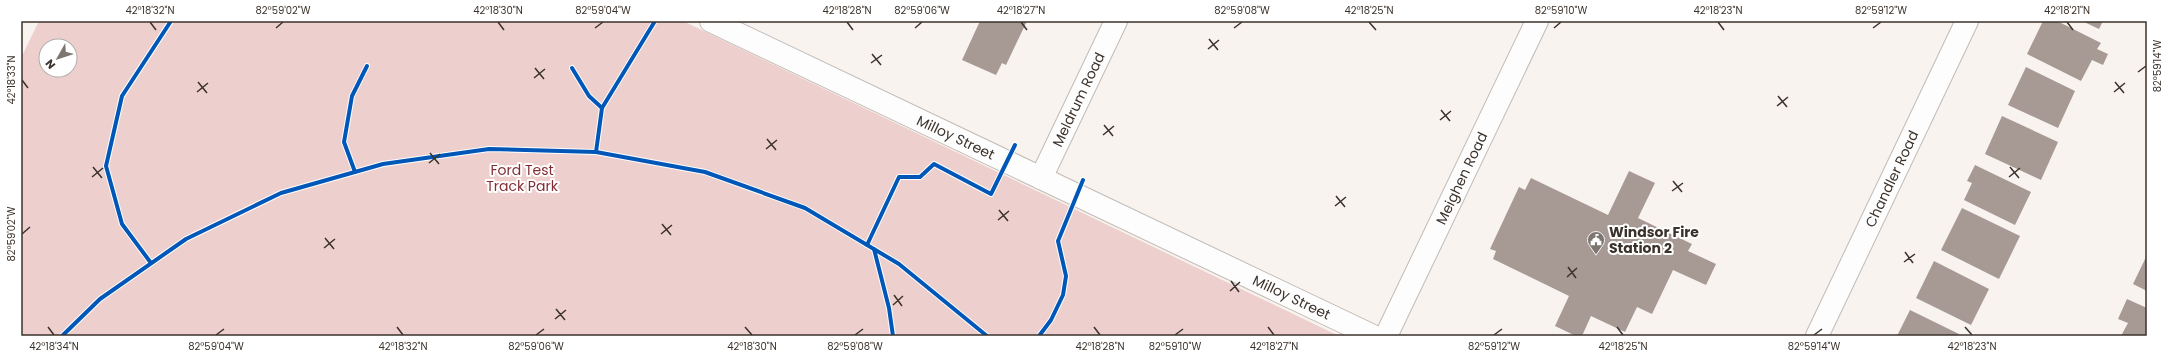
<svg xmlns="http://www.w3.org/2000/svg" width="2168" height="357" viewBox="0 0 2168 357" font-family="Poppins,sans-serif">
	<style>
		.green { fill: #edd0cd; fill-rule: evenodd }
		.building { fill: #a79994 }
		.lines { fill: none; stroke-linecap: round; stroke-linejoin: round }
		.minor-casing { stroke: #c2bbb6; stroke-width: 24 }
		.minor { stroke: #fefdfd; stroke-width: 22 }
		.cycleway-casing { stroke: #fff; stroke-width: 6 }
		.cycleway { stroke: #0057b8; stroke-width: 4 }
		.ticks { fill: none; stroke: #3b322b; stroke-width: 1.5 }
		.labels { text-anchor: middle; stroke-width: 4; stroke-linejoin: round; paint-order: stroke }
		.street-label { font-size: 14px; fill: #3b322b; stroke: #fff }
		.park-label { font-size: 14px; fill: #832d33; stroke: #fff }
		.poi-label { font-size: 14px; font-weight: bold; fill: #3b322b; stroke: #fff; text-anchor: start }
		.neatline { fill: none; stroke: #3b322b; stroke-width: 1.5 }
		.ticks-label { font-size: 10px; text-anchor: middle; fill: #3b322b }
	</style>
	<rect width="100%" height="100%" fill="#f8f3ef"/>
	<path class="green" d="M39,21h644l656,315h-1318v-278zM46,46h24v24h-24z"/>
	<g class="building">
		<path d="M980,21h47l-21,44 -4,-2 -6,12 -34,-15z"/>
		<path d="M2043,21h14l44,22 -4,6 11,5 -5,11 -11,-5 -11,21 -54,-27z"/>
		<path d="M2082,21h21l-4,8z"/>
		<path d="M2026,67l49,24 -17,37 -50,-23z"/>
		<path d="M2002,116l56,26 -17,38 -56,-26z"/>
		<path d="M1975,165l56,27 -16,33 -51,-25 8,-17 -5,-2z"/>
		<path d="M1629,171l26,12 -17,35 54,26 -4,7 28,13 -10,21 -33,-15 -21,44 -15,-7 -12,25 -34,-16 -9,20h-6l-21,-10 14,-30 -76,-37 3,-8 -6,-2 29,-62 6,3 6,-12 77,37z"/>
		<path d="M1962,208l58,28 -21,43 -58,-29z"/>
		<path d="M2147,255v36l-14,-7z"/>
		<path d="M1934,261l55,28 -18,36 -55,-27z"/>
		<path d="M2127,299l20,9v28h-26l7,-13 -10,-4z"/>
		<path d="M1910,310l49,24 -1,2h-61z"/>
	</g>
	<g class="lines">
		<defs>
			<g id="minor">
				<path id="s1" d="M711,21l662,315"/>
				<path id="s2" d="M1041,178l75,-157"/>
				<path id="s3" d="M1386,336l151,-315"/>
				<path id="s4" d="M1817,336l150,-315"/>
			</g>
		</defs>
		<use href="#minor" class="minor-casing"/>
		<use href="#minor" class="minor"/>
		<defs>
			<g id="cycleway">
				<path d="M572,68l17,28 13,12"/>
				<path d="M596,152l6,-44 53,-87"/>
				<path d="M355,172l-11,-30 8,-46 15,-30"/>
				<path d="M867,245l32,-68h21l14,-13 57,30 24,-49"/>
				<path d="M874,249l15,59 4,28"/>
				<path d="M151,263l-29,-39 -16,-58 16,-70 49,-75"/>
				<path d="M62,336l38,-37 86,-60 95,-46 102,-29 106,-15 107,3 109,20 100,36 94,56 88,72"/>
				<path d="M1039,336l12,-16 12,-25 3,-19 -8,-35 25,-61"/>
			</g>
		</defs>
		<use href="#cycleway" class="cycleway-casing"/>
		<use href="#cycleway" class="cycleway"/>
	</g>
	<path class="ticks" d="M150,22l6,8M498,22l6,8M847,22l6,8M1021,22l6,8M1369,22l7,8M1718,22l6,8M2067,22l6,8M276,28l7,-6M595,28l8,-6M915,28l7,-6M1234,28l8,-6M1554,28l7,-6M1873,28l8,-6M1209,39l9,11M1208,49l11,-9M872,54l9,11M871,63l11,-8M535,68l9,11M2138,72l8,-6M534,78l11,-9M22,80l6,8M198,82l9,11M2115,82l9,11M197,92l11,-9M2114,92l11,-9M1778,96l9,11M1777,106l11,-9M1441,110l9,11M1440,120l11,-9M1104,125l9,11M1103,135l11,-9M767,139l9,11M766,149l11,-9M430,153l9,11M429,163l11,-9M93,167l9,11M2010,167l9,11M92,177l11,-9M2009,177l11,-9M1673,181l9,11M1672,191l11,-8M1336,196l9,11M1335,206l11,-9M999,210l9,11M998,220l11,-9M662,224l9,11M22,234l8,-7M661,234l11,-9M325,238l9,11M324,248l11,-9M1905,252l8,11M1904,262l11,-8M1568,267l8,11M1567,277l10,-9M1231,281l8,11M1230,291l10,-9M894,295l8,11M893,305l10,-9M556,309l9,11M555,319l11,-9M48,327l6,8M397,327l6,8M745,327l7,8M1094,327l6,8M1268,327l6,8M1617,327l6,8M1965,327l7,8M216,335l8,-6M536,335l8,-6M855,335l8,-6M1175,335l8,-6M1494,335l8,-6M1814,335l8,-6"/>
	<defs>
		<symbol id="civic-pin" viewBox="-11 -11 22 30"><path d="M0 17L-7.5 6A9.5 9.5 0 1 1 7.5 6Z" fill="#7d7670" stroke="#fff"/><path d="M-.6-6.5H3V-4.5H.6V-3L4-1V1h2V6H-6V1h2V-1L-.6-3ZM-1.2 2.5V6h2.4V2.5Z" fill="#fff"/></symbol>
	</defs>
	<g fill-rule="evenodd">
		<use href="#civic-pin" x="1586" y="230" width="20" height="27"/>
	</g>
	<g class="labels">
		<g class="street-label">
			<text dy="5" stroke="none"><textPath href="#s2" startOffset="87">Meldrum Road</textPath></text>
			<text dy="5" stroke="none"><textPath href="#s1" startOffset="271">Milloy Street</textPath></text>
			<text dy="5" stroke="none"><textPath href="#s3" startOffset="175">Meighen Road</textPath></text>
			<text dy="5" stroke="none"><textPath href="#s4" startOffset="174">Chandler Road</textPath></text>
			<text dy="5" stroke="none"><textPath href="#s1" startOffset="643">Milloy Street</textPath></text>
		</g>
		<g class="park-label">
			<text x="522" y="175">Ford Test<tspan x="522" dy="16">Track Park</tspan></text>
		</g>
		<g class="poi-label">
			<text x="1609" y="237">Windsor Fire<tspan x="1609" dy="16">Station 2</tspan></text>
		</g>
	</g>
	<rect width="2168" height="357" fill="none" stroke="#ffffff" stroke-width="44"/>
	<g transform="translate(58 58) rotate(231)"><circle r="19" fill="#ffffff" stroke="#b1adaa"/>
	<path d="M0-3L7 15L0 10L-7 15Z" fill="#7d7670"/>
	<text y="-6" font-size="11" font-weight="bold" text-anchor="middle" fill="#3b322b">N</text>
	</g>
	<rect x="22" y="22" width="2124" height="313" class="neatline"/>
	<g class="ticks-label">
		<text x="150" y="14">42°18'32"N</text>
		<text x="283" y="14">82°59'02"W</text>
		<text x="498" y="14">42°18'30"N</text>
		<text x="603" y="14">82°59'04"W</text>
		<text x="847" y="14">42°18'28"N</text>
		<text x="922" y="14">82°59'06"W</text>
		<text x="1021" y="14">42°18'27"N</text>
		<text x="1242" y="14">82°59'08"W</text>
		<text x="1369" y="14">42°18'25"N</text>
		<text x="1561" y="14">82°59'10"W</text>
		<text x="1718" y="14">42°18'23"N</text>
		<text x="1881" y="14">82°59'12"W</text>
		<text x="2067" y="14">42°18'21"N</text>
		<text transform="translate(2157 66) rotate(-90)" y="4">82°59'14"W</text>
		<text transform="translate(11 80) rotate(-90)" y="4">42°18'33"N</text>
		<text transform="translate(11 234) rotate(-90)" y="4">82°59'02"W</text>
		<text x="54" y="350">42°18'34"N</text>
		<text x="216" y="350">82°59'04"W</text>
		<text x="403" y="350">42°18'32"N</text>
		<text x="536" y="350">82°59'06"W</text>
		<text x="752" y="350">42°18'30"N</text>
		<text x="855" y="350">82°59'08"W</text>
		<text x="1100" y="350">42°18'28"N</text>
		<text x="1175" y="350">82°59'10"W</text>
		<text x="1274" y="350">42°18'27"N</text>
		<text x="1494" y="350">82°59'12"W</text>
		<text x="1623" y="350">42°18'25"N</text>
		<text x="1814" y="350">82°59'14"W</text>
		<text x="1972" y="350">42°18'23"N</text>
	</g>
</svg>
